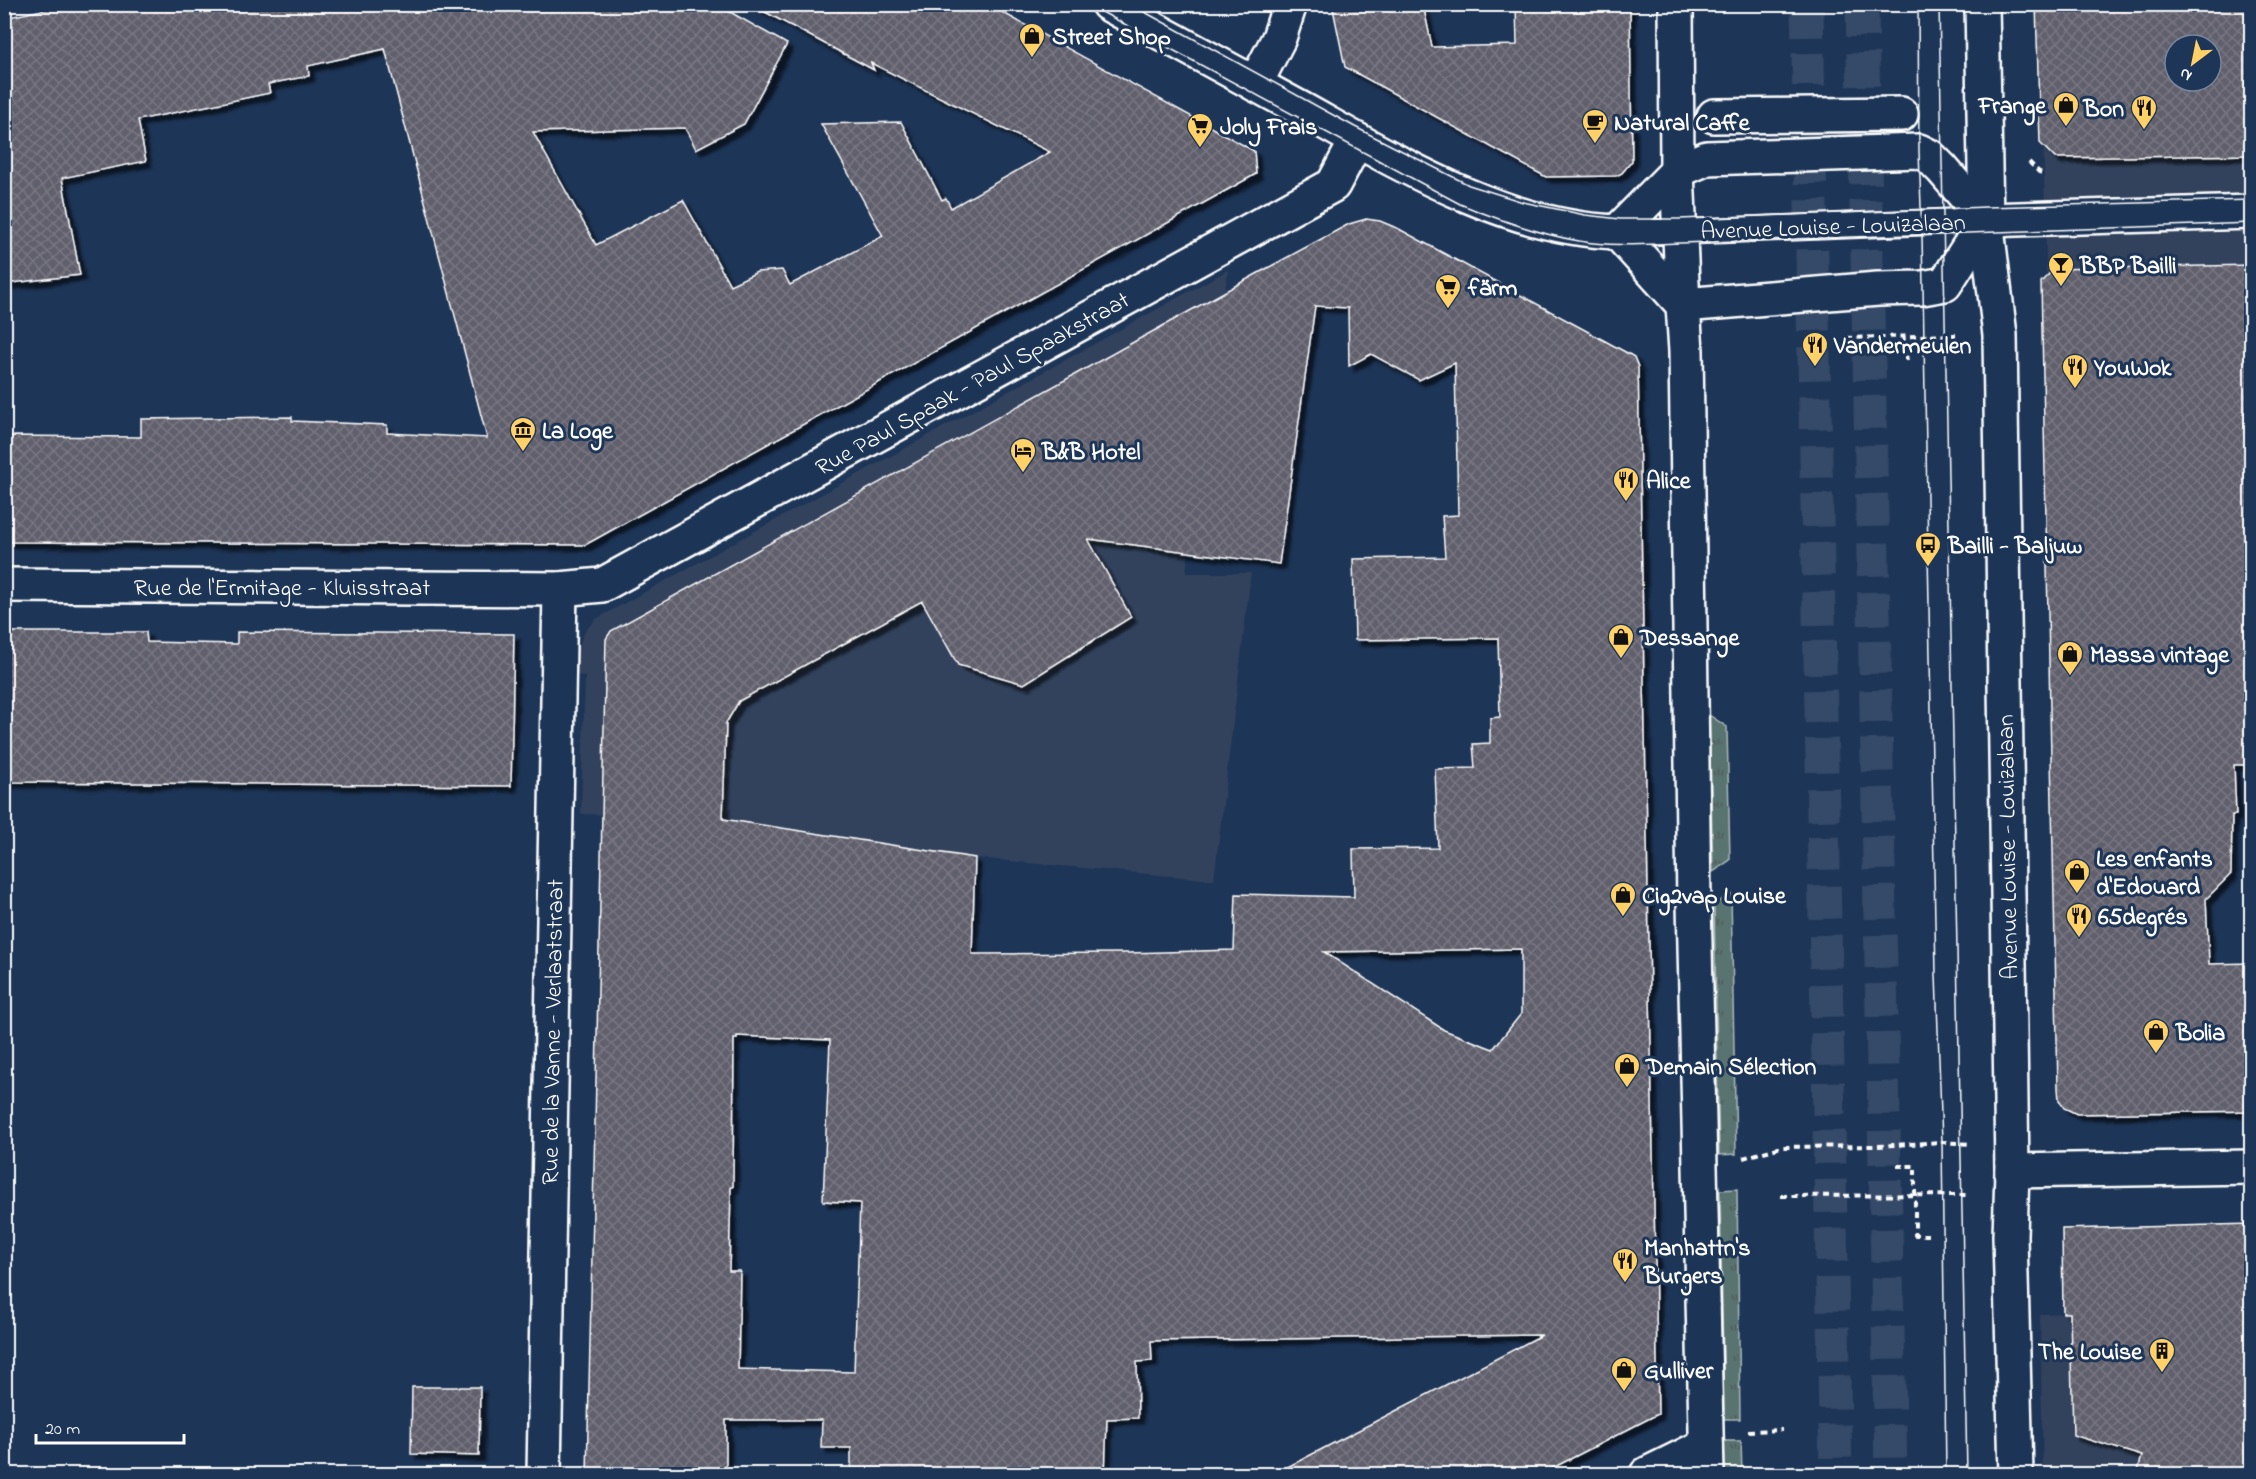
<svg xmlns="http://www.w3.org/2000/svg" width="2256" height="1479" viewBox="0 0 2256 1479" font-family="'Indie Flower',sans-serif">
	<style>
		.built { fill: #31425d; fill-rule: evenodd }
		.grass { fill: url(#grass-tufts); stroke: #acb9b8; stroke-width: 1.5 }
		.building { fill: url(#building-cross-hatch); stroke: #fff; stroke-width: 1.5; fill-rule: evenodd; filter: url(#shadow) }
		.lines { fill: none; stroke-linecap: round; stroke-linejoin: round }
		.highway-tunnel { stroke: #344968; stroke-width: 33; stroke-dasharray: 33 16; stroke-linecap: butt }
		.lane-casing { stroke: #fff; stroke-width: 28 }
		.street-casing { stroke: #fff; stroke-width: 38 }
		.secondary-casing { stroke: #fff; stroke-width: 38 }
		.path { stroke: #fff; stroke-width: 4; stroke-dasharray: 6 4.5; stroke-linecap: butt }
		.lane { stroke: #1d3557; stroke-width: 24 }
		.street { stroke: #1d3557; stroke-width: 33 }
		.secondary { stroke: #1d3557; stroke-width: 33 }
		.tram { stroke: #fff; stroke-width: 1.5 }
		.labels { text-anchor: middle; stroke-width: 6; stroke-linejoin: round; paint-order: stroke }
		.poi-label { font-size: 24px; font-weight: bold; fill: #fff; stroke: #1d3557; text-anchor: start }
		.street-label { font-size: 24px; fill: #fff; stroke: #1d3557 }
	</style>
	<defs>
		<pattern id="grass-tufts" width="24" height="20" patternUnits="userSpaceOnUse" patternTransform="scale(1.5)"><rect width="24" height="20" fill="#597370"/><path d="M3 7l-1-3M5 7V3M7 7l1-3M15 17l-1-3M17 17v-4M19 17l1-3" fill="none" stroke="#515c5a"/></pattern>
		<pattern id="building-cross-hatch" width="8" height="8" patternUnits="userSpaceOnUse" patternTransform="scale(1.5)"><rect width="8" height="8" fill="#615f6c"/><path d="M0 0l8 8M0 8l8-8" fill="none" stroke="#797782"/></pattern>
		<filter id="shadow"><feDropShadow dx="5.5" dy="5.5" stdDeviation="1.5" flood-color="#0009"/></filter>
	</defs>
	<rect width="100%" height="100%" fill="#1d3557"/>
	<filter id="ink" filterUnits="userSpaceOnUse"><feTurbulence type="fractalNoise" baseFrequency=".0167" numOctaves="2"/><feDisplacementMap in="SourceGraphic" scale="12" xChannelSelector="R" yChannelSelector="G"/><feConvolveMatrix kernelMatrix="1 2 1 2 8 2 1 2 1" color-interpolation-filters="sRGB"/></filter>
	<g filter="url(#ink)">
		<g class="built">
			<path d="M2040,5h211v416l-204,-122zM2175,45h36v36h-36z"/>
			<path d="M1228,270l-42,303h65l-37,307 -239,-22 -256,-40 -138,-4 4,-138 -13,-1 1,-15 12,-29 11,-12z"/>
			<path d="M2251,1291v183h-208l-3,-160 130,-4z"/>
		</g>
		<g class="grass">
			<path d="M1709,715l18,12 3,133 -17,12z"/>
			<path d="M1731,893l5,261 -17,1 -5,-250z"/>
			<path d="M1737,1189l3,230h-16l-4,-229z"/>
			<path d="M1724,1441h17l1,33h-17z"/>
		</g>
		<g class="building">
			<path d="M71,4h645l71,40 -43,80 -48,25 -11,-21 -152,4 63,113 87,-45 47,85 27,-13 25,-2 8,15 93,-49 -62,-112 80,-2 41,78 4,-2 5,10 99,-56 -179,-89 3,7 -124,-66h237l267,147 2,23 -671,371 -581,-3v-106l137,1v-18l151,-2v4l95,4v8l100,5 -102,-389 -77,17 1,10 -41,8 2,9 -132,27 8,41 -84,17 18,97 -76,9v-266z"/>
			<path d="M1332,4h91l9,43 85,-2 -1,-41h114l2,157 -10,12 -6,3 -70,1 -201,-110z"/>
			<path d="M2036,4h216v151l-197,3 -15,-15zM2175,45h36v36h-36z"/>
			<path d="M1366,219l14,2 19,8 230,125 5,3 4,10 20,1047 -117,60h-267l268,-139 -391,6 1,20 -15,1 1,56 -31,1 -2,55h-254v-26h-30l1,-28h-96v51l-23,-1v4h-116l19,-835 5,-8 651,-360 87,-47zM1315,306l33,2 1,58 22,-12 48,26 36,-17 3,152 -16,1 3,41 -92,2 2,81 143,-2 2,79 -10,1v25l-17,1 2,24 -40,1 3,79 -85,1 1,48 -118,-3 -2,56 -106,3 -156,1 3,-96 -252,-39 3,-96 13,-22 183,-100 36,64 66,19 107,-67 -43,-78 191,25zM1521,949v65l-28,35 -49,-19 -120,-78zM737,1036l93,4 -7,161 37,2 -6,169 -116,-3 2,-98h-11l2,-84h2l1,-148h3z"/>
			<path d="M2252,265v500h-18l2,50h-4l-1,59 -25,25 3,65 43,-1v148l-175,3 -13,-6 -5,-8 -1,-12 -17,-806 13,-13z"/>
			<path d="M4,632h142l1,10 90,2v-12l277,2 -3,152 -507,-4z"/>
			<path d="M2252,1224v250h-115l5,-18 -69,-21 -3,-122h-7l-1,-84z"/>
			<path d="M412,1387h68l-1,69 -68,-2z"/>
		</g>
		<g class="lines">
			<g class="highway-tunnel">
				<path d="M1807,4l29,1470"/>
				<path d="M1862,4l29,1470"/>
			</g>
			<defs>
				<path id="lane" d="M1617,232h63l306,-12"/>
				<g id="street">
					<path d="M1676,4l1,167 6,134 195,-16 44,-1 23,-4 41,-64 -4,-216"/>
					<path d="M1255,84l24,-46 11,-34"/>
					<path d="M1714,116l187,-2"/>
					<path d="M1986,220l266,-8"/>
					<path d="M4,585l556,4 42,-4 731,-400 24,-45"/>
					<path d="M2012,1171l240,-4"/>
					<path d="M544,1474l16,-885"/>
					<path d="M1647,1474l59,-29"/>
				</g>
				<g id="secondary">
					<path d="M1108,4c65,36 131,71 197,107 95,53 200,117 312,121"/>
					<path d="M1617,232l60,-61 30,-13 212,-7 10,5 13,13 44,51 14,115 12,836 -2,65 6,238"/>
					<path d="M1617,232l66,73 3,46 8,551 13,572"/>
				</g>
			</defs>
			<use href="#lane" class="lane-casing"/>
			<use href="#street" class="street-casing"/>
			<use href="#secondary" class="secondary-casing"/>
			<g class="path">
				<path d="M2029,162l10,10 5,1"/>
				<path d="M1903,335l4,26"/>
				<path d="M1847,338l109,-3"/>
				<path d="M1743,1158l38,-11 97,-1 64,-4 28,2"/>
				<path d="M1897,1166h18v69h13"/>
				<path d="M1781,1196l188,-1"/>
				<path d="M1748,1431l34,-1"/>
			</g>
			<use href="#lane" class="lane"/>
			<use href="#street" class="street"/>
			<use href="#secondary" class="secondary"/>
			<g class="tram">
				<path d="M1087,4l373,200c39,16 78,30 119,37 34,6 68,3 102,2l571,-20"/>
				<path d="M1130,4l225,123 114,58 54,17 62,13 35,4h59l307,-12 266,-7"/>
				<path d="M1918,4l1,147 3,84 14,740 6,167 4,332"/>
				<path d="M1939,4l28,1470"/>
			</g>
		</g>
	</g>
	<defs>
		<symbol id="shop-pin" viewBox="-11 -11 22 30"><path d="M0 17L-7.5 6A9.5 9.5 0 1 1 7.5 6Z" fill="#ffd166" stroke="#1d3557"/><path d="M-5-2.5h2.3a2.7 3.5 0 0 1 5.4 0H5L5.5 6h-11ZM-1.5-2.5h3a1.5 2.3 0 0 0-3 0Z" fill="#111"/></symbol>
		<symbol id="restaurant-pin" viewBox="-11 -11 22 30"><path d="M0 17L-7.5 6A9.5 9.5 0 1 1 7.5 6Z" fill="#ffd166" stroke="#1d3557"/><path d="M-5-6h1v4h1v-4h1v4h1v-4h1v5L-1.5 .5V6h-2V.5L-5-1ZM5-6V6H3V1.5H1.5Q1.5-4 5-6Z" fill="#111"/></symbol>
		<symbol id="cafe-pin" viewBox="-11 -11 22 30"><path d="M0 17L-7.5 6A9.5 9.5 0 1 1 7.5 6Z" fill="#ffd166" stroke="#1d3557"/><path d="M-5.5-4.5H6V0H3Q3 3.5 0 3.5H-2.5Q-5.5 3.5-5.5 0ZM3-3.2v2h1.7v-2ZM-6 4.5H4V6H-6Z" fill="#111"/></symbol>
		<symbol id="supermarket-pin" viewBox="-11 -11 22 30"><path d="M0 17L-7.5 6A9.5 9.5 0 1 1 7.5 6Z" fill="#ffd166" stroke="#1d3557"/><path d="M-6-5.5h2.5l.6 2H6L4.5 2H-2.5L-4.4-4H-6ZM-1.5 3.2a1.3 1.3 0 1 0 .1 0ZM3 3.2a1.3 1.3 0 1 0 .1 0Z" fill="#111"/></symbol>
		<symbol id="bar-pin" viewBox="-11 -11 22 30"><path d="M0 17L-7.5 6A9.5 9.5 0 1 1 7.5 6Z" fill="#ffd166" stroke="#1d3557"/><path d="M-6-5H6L.8 .8V4.5H3.5V6h-7V4.5H-.8V.8Z" fill="#111"/></symbol>
		<symbol id="museum-pin" viewBox="-11 -11 22 30"><path d="M0 17L-7.5 6A9.5 9.5 0 1 1 7.5 6Z" fill="#ffd166" stroke="#1d3557"/><path d="M0-6L6-3V-2H-6V-3ZM-5-1h2V3h-2ZM-1-1h2V3h-2ZM3-1h2V3H3ZM-6 4H6V6H-6Z" fill="#111"/></symbol>
		<symbol id="hotel-pin" viewBox="-11 -11 22 30"><path d="M0 17L-7.5 6A9.5 9.5 0 1 1 7.5 6Z" fill="#ffd166" stroke="#1d3557"/><path d="M-6-4.5h1.5V1H6V5H4.5V3h-9V5H-6ZM-4 0a1.8 1.8 0 1 1 3.6 0ZM.5 0V-2.5h3Q6-2.5 6 0Z" fill="#111"/></symbol>
		<symbol id="bus-pin" viewBox="-11 -11 22 30"><path d="M0 17L-7.5 6A9.5 9.5 0 1 1 7.5 6Z" fill="#ffd166" stroke="#1d3557"/><path d="M-5-6H5V4H4V6H2V4H-2V6H-4V4H-5ZM-3.5-4V0h7V-4ZM-3.5 1.2v1.5H-2V1.2ZM2 1.2v1.5H3.5V1.2Z" fill="#111"/></symbol>
		<symbol id="building-pin" viewBox="-11 -11 22 30"><path d="M0 17L-7.5 6A9.5 9.5 0 1 1 7.5 6Z" fill="#ffd166" stroke="#1d3557"/><path d="M-4-6H4V6H1V3H-1V6H-4ZM-2.5-4.3h1.7v1.8h-1.7ZM.8-4.3h1.7v1.8H.8ZM-2.5-1h1.7V.8h-1.7ZM.8-1h1.7V.8H.8Z" fill="#111"/></symbol>
	</defs>
	<g fill-rule="evenodd">
		<use href="#shop-pin" x="1017" y="21" width="30" height="40"/>
		<use href="#shop-pin" x="2051" y="90" width="30" height="40"/>
		<use href="#restaurant-pin" x="2129" y="93" width="30" height="40"/>
		<use href="#cafe-pin" x="1580" y="107" width="30" height="40"/>
		<use href="#supermarket-pin" x="1185" y="111" width="30" height="40"/>
		<use href="#bar-pin" x="2046" y="250" width="30" height="40"/>
		<use href="#supermarket-pin" x="1433" y="272" width="30" height="40"/>
		<use href="#restaurant-pin" x="1800" y="330" width="30" height="40"/>
		<use href="#restaurant-pin" x="2060" y="352" width="30" height="40"/>
		<use href="#museum-pin" x="508" y="415" width="30" height="40"/>
		<use href="#hotel-pin" x="1008" y="436" width="30" height="40"/>
		<use href="#restaurant-pin" x="1611" y="465" width="30" height="40"/>
		<use href="#bus-pin" x="1913" y="530" width="30" height="40"/>
		<use href="#shop-pin" x="1606" y="622" width="30" height="40"/>
		<use href="#shop-pin" x="2055" y="639" width="30" height="40"/>
		<use href="#shop-pin" x="2062" y="857" width="30" height="40"/>
		<use href="#shop-pin" x="1608" y="880" width="30" height="40"/>
		<use href="#restaurant-pin" x="2064" y="901" width="30" height="40"/>
		<use href="#shop-pin" x="2141" y="1017" width="30" height="40"/>
		<use href="#shop-pin" x="1612" y="1051" width="30" height="40"/>
		<use href="#restaurant-pin" x="1610" y="1246" width="30" height="40"/>
		<use href="#building-pin" x="2147" y="1336" width="30" height="40"/>
		<use href="#shop-pin" x="1609" y="1355" width="30" height="40"/>
	</g>
	<g class="labels">
		<g class="poi-label">
			<text x="1052" y="44">Street Shop</text>
			<text x="2046" y="113" text-anchor="end">Frange</text>
			<text x="2124" y="116" text-anchor="end">Bon</text>
			<text x="1614" y="130">Natural Caffe</text>
			<text x="1220" y="134">Joly Frais</text>
			<text x="2080" y="273">BBP Bailli</text>
			<text x="1468" y="295">färm</text>
			<text x="1834" y="353">Vandermeulen</text>
			<text x="2094" y="375">YouWok</text>
			<text x="542" y="438">La Loge</text>
			<text x="1042" y="459">B&amp;B Hotel</text>
			<text x="1646" y="488">Alice</text>
			<text x="1948" y="553">Bailli - Baljuw</text>
			<text x="1640" y="645">Dessange</text>
			<text x="2090" y="662">Massa vintage</text>
			<text x="2096" y="866">Les enfants<tspan x="2096" dy="28">d'Edouard</tspan></text>
			<text x="1642" y="903">Cig2vap Louise</text>
			<text x="2098" y="924">65degrés</text>
			<text x="2176" y="1040">Bolia</text>
			<text x="1646" y="1074">Demain Sélection</text>
			<text x="1644" y="1255">Manhattn's<tspan x="1644" dy="28">Burgers</tspan></text>
			<text x="2142" y="1359" text-anchor="end">The Louise</text>
			<text x="1644" y="1378">Gulliver</text>
		</g>
		<g class="street-label">
			<text transform="translate(1833 226) rotate(-2)" y="8">Avenue Louise - Louizalaan</text>
			<text transform="translate(972 383) rotate(-29)" y="8">Rue Paul Spaak - Paul Spaakstraat</text>
			<text x="282" y="595">Rue de l'Ermitage - Kluisstraat</text>
			<text transform="translate(2007 847) rotate(-91)" y="8">Avenue Louise - Louizalaan</text>
			<text transform="translate(552 1032) rotate(-89)" y="8">Rue de la Vanne - Verlaatstraat</text>
		</g>
	</g>
	<rect width="2256" height="1479" fill="none" stroke="#1d3557" stroke-width="24"/>
	<rect x="12" y="12" width="2232" height="1455" fill="none" stroke="#fff" stroke-width="2" filter="url(#ink)"/>
	<g transform="translate(2193 63) rotate(212)"><circle r="28" fill="#1d3557" stroke="#77869a" stroke-width="1.5"/>
	<path d="M0-4.5L10 22L0 15L-10 22Z" fill="#ffd166"/>
	<text y="-9" font-size="16" font-weight="bold" text-anchor="middle" fill="#ffffff">N</text>
	</g>
	<path d="M36 1434v9h148v-9" fill="none" stroke="#ffffff" stroke-width="3"/>
	<text x="45" y="1434" font-size="18" fill="#ffffff" stroke="#1d3557" stroke-width="4.5" paint-order="stroke">20 m</text>
</svg>
